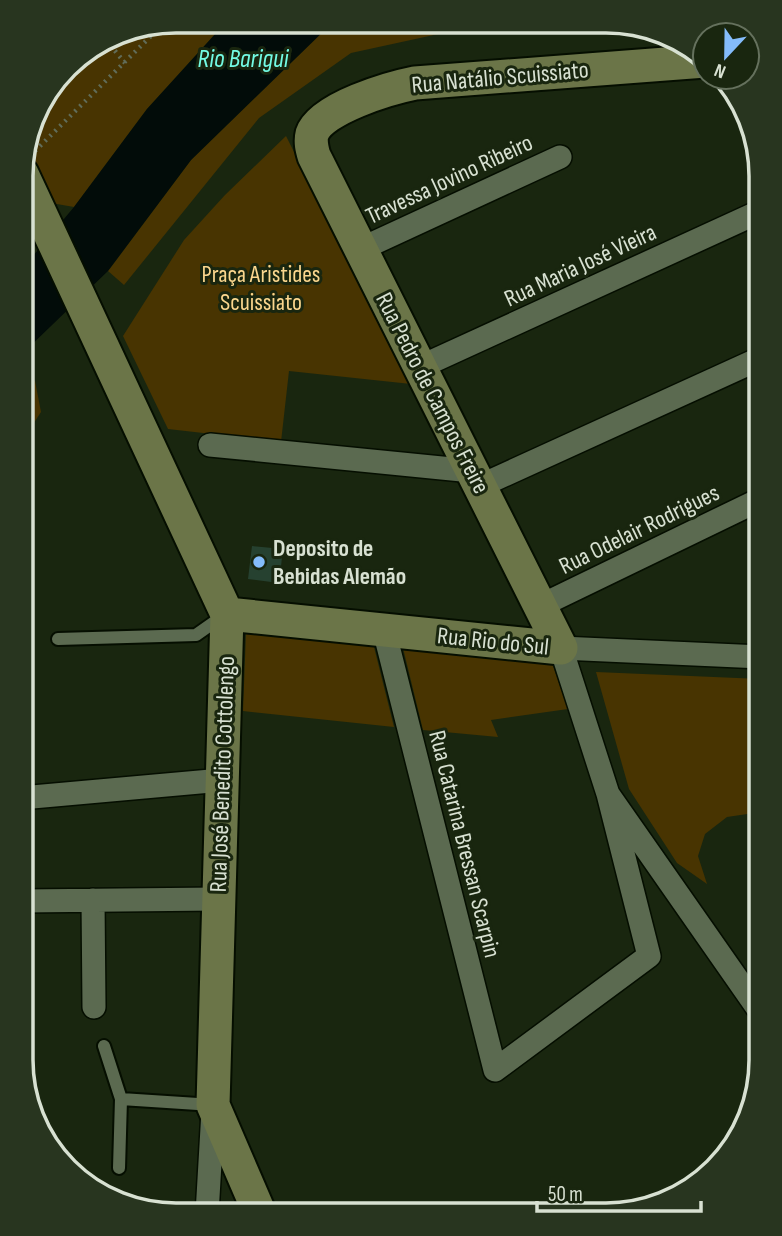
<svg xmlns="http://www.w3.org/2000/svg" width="782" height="1236" font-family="'Sofia Sans Condensed',sans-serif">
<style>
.green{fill:#483401}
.water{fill:#020c09}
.building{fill:#264130}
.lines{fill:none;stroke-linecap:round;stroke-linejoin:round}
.lane-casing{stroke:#050e00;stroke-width:16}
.street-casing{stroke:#050e00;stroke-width:26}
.secondary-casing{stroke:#050e00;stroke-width:37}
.path{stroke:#616c58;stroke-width:4.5;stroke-dasharray:2 5;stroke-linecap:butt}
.lane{stroke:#5b6a50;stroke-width:12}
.street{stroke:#5b6a50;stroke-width:23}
.secondary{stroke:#6b7548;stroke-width:33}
.poi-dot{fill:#84bcfb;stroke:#19260f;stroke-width:2.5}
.labels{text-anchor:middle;stroke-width:6;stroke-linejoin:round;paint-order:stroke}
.street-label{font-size:24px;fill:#d8e1d2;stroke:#19260f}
.park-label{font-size:24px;fill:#fbd78e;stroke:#19260f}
.poi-label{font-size:24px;font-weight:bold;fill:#d8e1d2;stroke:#19260f;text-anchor:start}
.water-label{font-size:26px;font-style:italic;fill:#73fbe4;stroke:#19260f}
.rim{fill:none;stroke:#d8e1d2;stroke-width:3.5}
</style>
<rect width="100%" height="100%" fill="#19260f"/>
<path class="green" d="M176 21H227L147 109 74 207 51 203 24 152 37 107 74 60 117 33Z
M333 22 543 23 513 33H443L351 53 259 118 124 285 108 271 191 160Z
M286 136 411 384 289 371 281 442 168 429 123 336 184 240 225 195Z
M22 374 35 381 41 412 22 441Z
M246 632 374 647 394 727 243 711Z
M403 648 552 663 568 709 491 720 498 737 423 730Z
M596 672 761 679V812L727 817 705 834 698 856 707 884 677 863 629 789Z"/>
<path class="water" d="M227 21 333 22 191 160 108 271 22 354V269L74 207 147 109Z"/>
<path class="building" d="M252 546 283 549 279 583 248 579Z"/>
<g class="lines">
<defs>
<path id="lane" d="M58 639 196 635 223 616
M104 1046 121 1099 119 1168
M121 1099 213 1105"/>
<path id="street" d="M361 249 560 157
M420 367 761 211
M210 445 472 471
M480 486 761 358
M540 606 761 499
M384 630 495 1070 649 956 608 794
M21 798 222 780
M93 900 94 1007
M21 901 219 899
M761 1013 608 794 561 648 761 657
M207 1214 213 1111"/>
<path id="secondary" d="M22 174 227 614 213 1105 260 1214
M227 614 561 648
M561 648 314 156C312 149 310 142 312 134 321 108 390 88 415 83L705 61"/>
</defs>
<use href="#lane" class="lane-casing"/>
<use href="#street" class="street-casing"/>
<use href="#secondary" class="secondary-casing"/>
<path class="path" d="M106 40 125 63
M35 151 164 23"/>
<use href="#lane" class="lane"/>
<use href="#street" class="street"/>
<use href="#secondary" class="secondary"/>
</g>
<circle class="poi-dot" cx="259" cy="562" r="7"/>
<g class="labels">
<g class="street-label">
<text transform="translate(500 77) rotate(-5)" y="8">Rua Natálio Scuissiato</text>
<text transform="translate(449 179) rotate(-25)" y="8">Travessa Jovino Ribeiro</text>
<text transform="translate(580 265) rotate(-25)" y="8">Rua Maria José Vieira</text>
<text transform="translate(433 393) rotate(63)" y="8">Rua Pedro de Campos Freire</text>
<text transform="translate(639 529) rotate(-26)" y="8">Rua Odelair Rodrigues</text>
<text transform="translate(493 641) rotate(6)" y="8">Rua Rio do Sul</text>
<text transform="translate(222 774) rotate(-88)" y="8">Rua José Benedito Cottolengo</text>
<text transform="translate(465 844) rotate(76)" y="8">Rua Catarina Bressan Scarpin</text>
</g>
<g class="park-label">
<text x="261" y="282">Praça Aristides<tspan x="261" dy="28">Scuissiato</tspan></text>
</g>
<g class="poi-label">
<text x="273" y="556">Deposito de<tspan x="273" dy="28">Bebidas Alemão</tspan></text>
</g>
<g class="water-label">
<text x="243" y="67">Rio Barigui</text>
</g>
</g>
<path d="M0 0H782V1236H0ZM176 33H606A143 143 0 0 1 749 176V1060A143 143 0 0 1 606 1203H176A143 143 0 0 1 33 1060V176A143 143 0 0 1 176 33Z" fill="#28351f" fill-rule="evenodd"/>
<path class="rim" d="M176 33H606A143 143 0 0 1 749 176V1060A143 143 0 0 1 606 1203H176A143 143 0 0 1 33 1060V176A143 143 0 0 1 176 33Z"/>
<g transform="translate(726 56) rotate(202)"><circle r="33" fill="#19260f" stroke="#65715d" stroke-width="2"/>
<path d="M0-5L12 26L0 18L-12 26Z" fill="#84bcfb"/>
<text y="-10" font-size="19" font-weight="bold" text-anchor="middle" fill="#d8e1d2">N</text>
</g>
<path d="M537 1201v10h164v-10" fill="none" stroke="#d8e1d2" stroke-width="3.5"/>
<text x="548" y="1201" font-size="21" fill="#d8e1d2" stroke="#19260f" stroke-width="5" paint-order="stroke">50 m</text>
</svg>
